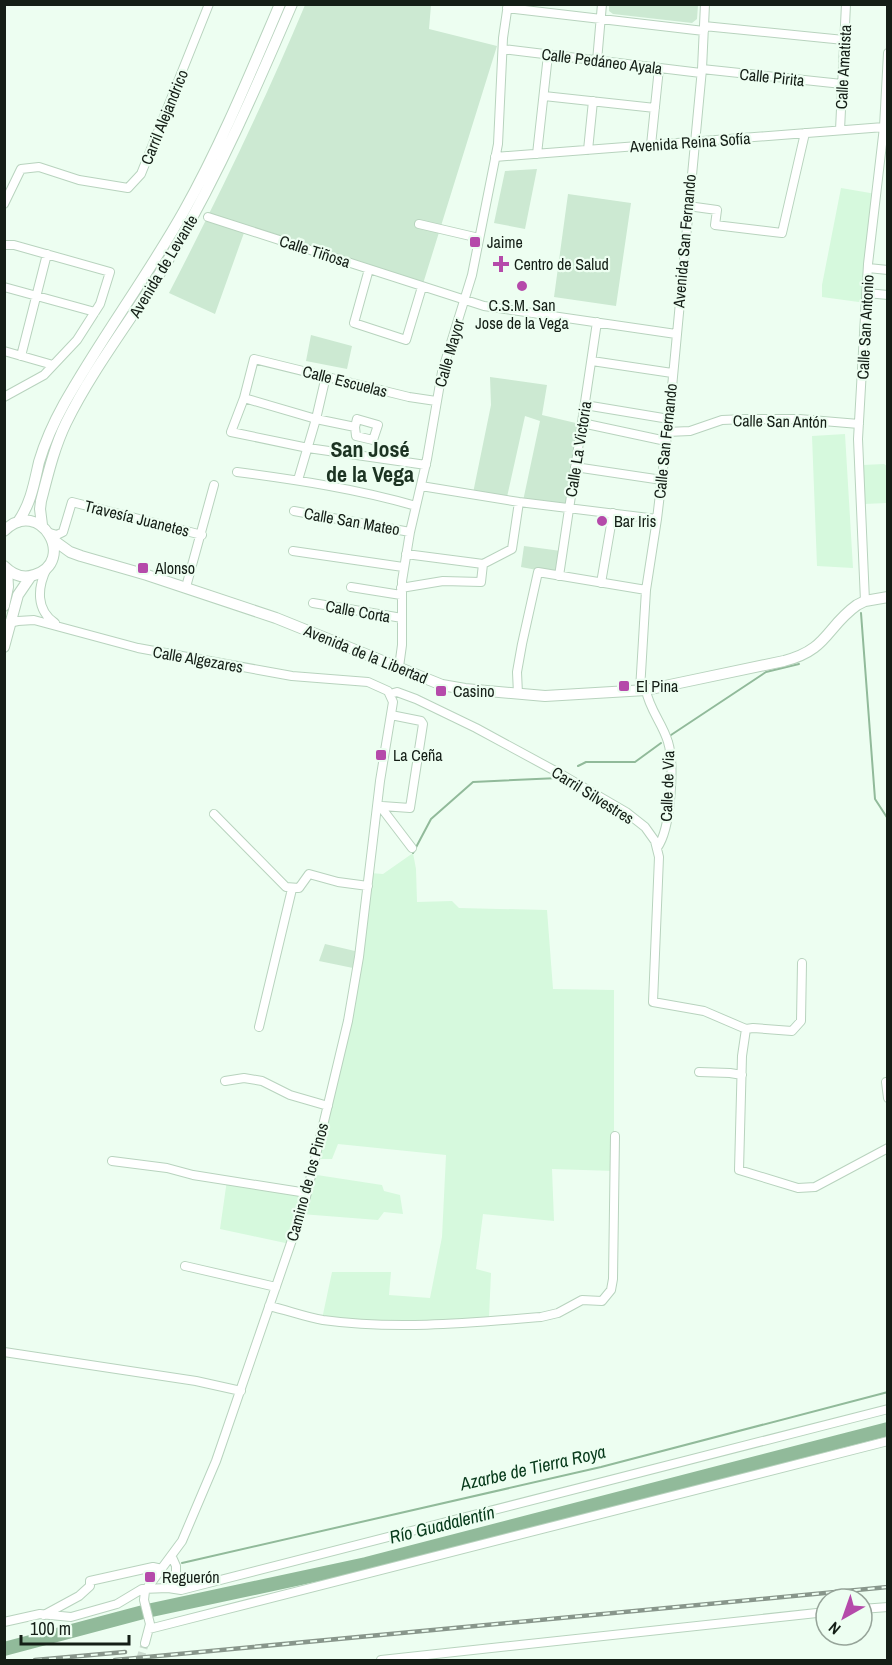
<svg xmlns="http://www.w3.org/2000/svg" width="892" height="1665" font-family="'Archivo Narrow',sans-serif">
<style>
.built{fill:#d6f9dd}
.green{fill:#cce9d2}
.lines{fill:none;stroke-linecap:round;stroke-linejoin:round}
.stream{stroke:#91ba9a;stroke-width:2}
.river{stroke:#91ba9a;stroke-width:14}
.minor-tunnel{stroke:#ccdcd0;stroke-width:8;stroke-dasharray:8 4;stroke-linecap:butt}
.minor-casing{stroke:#b8d3be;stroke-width:10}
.major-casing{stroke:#b8d3be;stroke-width:12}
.minor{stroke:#fff;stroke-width:8}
.major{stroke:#fff;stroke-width:10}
.rail-casing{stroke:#88968b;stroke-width:4.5}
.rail{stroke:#edfef1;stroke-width:2;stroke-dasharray:7;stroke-linecap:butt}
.poi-dot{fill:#b54aaa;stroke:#edfef1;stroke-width:2}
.labels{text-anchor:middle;stroke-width:4.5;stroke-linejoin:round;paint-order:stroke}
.street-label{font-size:16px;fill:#141e16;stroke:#edfef1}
.poi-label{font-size:16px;fill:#141e16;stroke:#edfef1;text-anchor:start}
.water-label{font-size:18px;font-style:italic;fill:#06391a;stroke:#edfef1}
.district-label{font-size:22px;font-weight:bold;fill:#1c3322;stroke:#edfef1}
</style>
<rect width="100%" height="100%" fill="#edfef1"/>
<path class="built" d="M841 188 876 194 866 303 822 297V285Z
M845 434 853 568 817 566 812 436Z
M884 464 887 466V503L864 504 863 465Z
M413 853 416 869 417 902 452 901 459 908 547 910 553 989 614 990V1171L552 1169 554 1221 483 1214 476 1269 491 1273 489 1317 436 1324 322 1319 332 1272H391L389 1295 430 1298 442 1237 446 1155 338 1144 332 1159H320L317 1175 382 1185 384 1191 400 1195 403 1214 384 1212 378 1220 301 1214 290 1244 220 1229 227 1180 307 1193 344 1044 370 873 383 874Z"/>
<path class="green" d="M305 5H431L429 29 497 46 422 287 245 230 215 314 169 293C218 198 264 103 305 5Z
M609 5H698L697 19 692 23 613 14 609 11Z
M537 169 525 229 494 223 505 171Z
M568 194 631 203 616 306 554 297Z
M311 335 352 346 347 369 306 361Z
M490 377 547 385 542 415 580 424 567 507 523 501 540 421 525 416 507 497 473 493 491 405Z
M524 546 561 551 558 574 521 567Z
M325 944 355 951 353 968 319 961Z"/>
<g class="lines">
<path class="stream" d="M861 613 875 799 888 819
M671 735 766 672 799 664
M578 766 586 762H635L661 743
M413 853 431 819 473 782 559 778
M182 1563 601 1467 888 1392"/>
<path class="river" d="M4 1649 147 1611 366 1564 888 1429"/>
<path class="minor-tunnel" d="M140 1660 145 1643"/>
<defs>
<path id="minor" d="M507 8 704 31
M704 26 844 40
M503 49 701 73
M597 61 602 4
M702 69 842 84
M544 96 655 108
M840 130 846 4
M651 145 659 68
M588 150 593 101
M537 154 548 55
M495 157 884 127
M4 204 21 169 39 167 79 180 128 188 141 174 209 4
M688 206 717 210 715 225 782 233 805 133
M208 217 484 306 676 334
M419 224 479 238
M4 245H14L110 272 100 304 77 340 44 375 4 397
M868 268 888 270
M369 269 354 323 406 340 422 287
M4 287 95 312
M867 293 888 295
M4 351 53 365
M21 356 47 254
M592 361 672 373
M244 398 316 419 355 427
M585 405 669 419
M357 419 378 425 373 440 356 436 355 427Z
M582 423 666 441
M667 432 690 431 722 420 746 419H799L859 424
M426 465 308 448 231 432 244 398 254 359 409 397 436 401
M575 467 662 480
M237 472C298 480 357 489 416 506
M298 480 316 419 326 376
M421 486 519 502 657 519
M294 511 410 532
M50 533 57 535 63 532 72 502 202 535
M293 551 403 567
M406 554 483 564 512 549 519 502
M47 568C37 588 36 610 55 623
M559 576 597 322
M601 583 613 513
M186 587 214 485
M351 587 401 595
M401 588 443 581 481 582 483 564
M865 601 858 439 868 264 884 127 888 53
M313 603 402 618
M4 624 18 621 34 620 138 648 292 676 368 682 388 691 393 702 380 781 359 957 348 1021 304 1205 216 1461 182 1541 145 1591 144 1600 150 1624 145 1643
M399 667 402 645V581L410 532 427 459 442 372 472 275 498 144 503 38 508 4
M640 690 646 590 657 519 669 419 702 69 705 4
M646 690C649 709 663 724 668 742 675 765 671 829 657 848
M390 694 397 692 416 699 476 728 559 773 626 812 645 827 655 841 659 857 653 1002 704 1011 746 1029
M518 694 517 672 522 644 538 572 646 590
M380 806 412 848
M382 806 410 808 423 724 421 721 391 715
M214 814 286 887 299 888 309 874 338 882 368 886
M259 1027 292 889
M746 1029 742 1056 739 1170 798 1188 815 1187 888 1148
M746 1029 753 1028 792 1031 801 1021 802 963
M699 1072 730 1073 742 1075
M225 1081 244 1078 262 1081 290 1095 328 1106
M886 1082 888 1098
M112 1161 167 1168 193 1175 307 1193
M185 1266 276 1287
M269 1306C287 1310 305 1317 323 1320 395 1330 469 1323 541 1317L558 1313 582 1300 602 1301 611 1290 613 1279 615 1136
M4 1352 196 1381 241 1391
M168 1588 181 1590 888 1409
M862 1609 888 1607
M44 1615 79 1596 90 1586V1581L153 1567 162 1569
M4 1622 40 1614 71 1617 117 1604 142 1589 168 1588 173 1584 176 1575V1566L172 1557
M149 1629 888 1441
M381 1660 826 1612"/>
<path id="major" d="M18 522C31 503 34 484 39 462 45 442 54 422 64 404 101 338 147 277 184 211 221 145 250 74 280 4
M42 525 40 509 41 501C48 474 54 448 66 423 96 362 140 309 174 250 220 171 256 88 292 4
M4 531C40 495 78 562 34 575 23 579 13 575 4 566
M52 539 70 552 81 556 147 575 276 618 442 685 465 689 545 696 646 690 784 661C828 650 826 627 857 605L865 601 888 597
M4 606 8 587 7 569
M4 647 18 595 31 576"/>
</defs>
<use href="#minor" class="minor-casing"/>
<use href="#major" class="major-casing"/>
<use href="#minor" class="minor"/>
<use href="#major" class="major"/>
<defs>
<path id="rail" d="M35 1660 125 1652
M115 1660 888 1587"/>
</defs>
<use href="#rail" class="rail-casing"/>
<use href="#rail" class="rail"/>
</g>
<g class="poi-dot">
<rect x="469" y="236" width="12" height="12" rx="3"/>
<path d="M498 255h6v6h6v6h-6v6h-6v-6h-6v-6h6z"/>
<circle cx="522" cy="286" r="6"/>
<circle cx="602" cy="521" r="6"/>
<rect x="137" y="562" width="12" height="12" rx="3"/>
<rect x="618" y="680" width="12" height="12" rx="3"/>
<rect x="435" y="685" width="12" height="12" rx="3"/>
<rect x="375" y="749" width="12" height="12" rx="3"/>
<rect x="144" y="1571" width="12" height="12" rx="3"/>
</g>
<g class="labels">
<g class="street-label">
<text transform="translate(602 61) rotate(7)" y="6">Calle Pedáneo Ayala</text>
<text transform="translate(843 67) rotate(-87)" y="6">Calle Amatista</text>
<text transform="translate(772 77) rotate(6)" y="6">Calle Pirita</text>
<text transform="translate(164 117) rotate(-68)" y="6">Carril Alejandrico</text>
<text transform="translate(690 142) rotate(-4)" y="6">Avenida Reina Sofía</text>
<text transform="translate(684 241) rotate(-85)" y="6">Avenida San Fernando</text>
<text transform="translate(315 251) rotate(18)" y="6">Calle Tiñosa</text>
<text transform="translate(163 266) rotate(-59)" y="6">Avenida de Levante</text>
<text transform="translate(865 327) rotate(-87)" y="6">Calle San Antonio</text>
<text transform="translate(449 353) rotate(-74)" y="6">Calle Mayor</text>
<text transform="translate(345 381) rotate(14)" y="6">Calle Escuelas</text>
<text transform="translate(780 421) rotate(1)" y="6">Calle San Antón</text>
<text transform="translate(665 441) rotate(-84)" y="6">Calle San Fernando</text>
<text transform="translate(578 449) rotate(-81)" y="6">Calle La Victoria</text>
<text transform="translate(137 518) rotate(14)" y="6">Travesía Juanetes</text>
<text transform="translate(352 521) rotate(10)" y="6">Calle San Mateo</text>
<text transform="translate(358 611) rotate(10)" y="6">Calle Corta</text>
<text transform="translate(366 654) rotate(22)" y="6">Avenida de la Libertad</text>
<text transform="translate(198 659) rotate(10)" y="6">Calle Algezares</text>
<text transform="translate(667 786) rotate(-88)" y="6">Calle de Via</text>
<text transform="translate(593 795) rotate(32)" y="6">Carril Silvestres</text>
<text transform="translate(307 1182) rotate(-75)" y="6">Camino de los Pinos</text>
</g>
<g class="poi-label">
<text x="487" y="248">Jaime</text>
<text x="514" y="270">Centro de Salud</text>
<text x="522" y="311" text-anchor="middle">C.S.M. San<tspan x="522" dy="18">Jose de la Vega</tspan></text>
<text x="614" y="527">Bar Iris</text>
<text x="155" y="574">Alonso</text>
<text x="636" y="692">El Pina</text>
<text x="453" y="697">Casino</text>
<text x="393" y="761">La Ceña</text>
<text x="162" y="1583">Reguerón</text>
</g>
<g class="water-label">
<text transform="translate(533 1468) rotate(-13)" y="6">Azarbe de Tierra Roya</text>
<text transform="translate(442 1525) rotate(-14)" y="6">Río Guadalentín</text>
</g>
<g class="district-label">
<text x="370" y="457">San José<tspan x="370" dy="25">de la Vega</tspan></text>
</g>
</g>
<rect width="892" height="1665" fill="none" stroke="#141e16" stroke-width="12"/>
<g transform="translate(844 1617) rotate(220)"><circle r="28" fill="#edfef1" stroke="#96a499" stroke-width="1.5"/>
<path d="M0-4.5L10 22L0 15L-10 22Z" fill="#b54aaa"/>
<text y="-9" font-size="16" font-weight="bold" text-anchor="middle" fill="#141e16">N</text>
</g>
<path d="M21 1635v9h108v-9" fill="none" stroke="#141e16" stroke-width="3"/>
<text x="30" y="1635" font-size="18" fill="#141e16" stroke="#edfef1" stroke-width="4.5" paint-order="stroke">100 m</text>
</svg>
